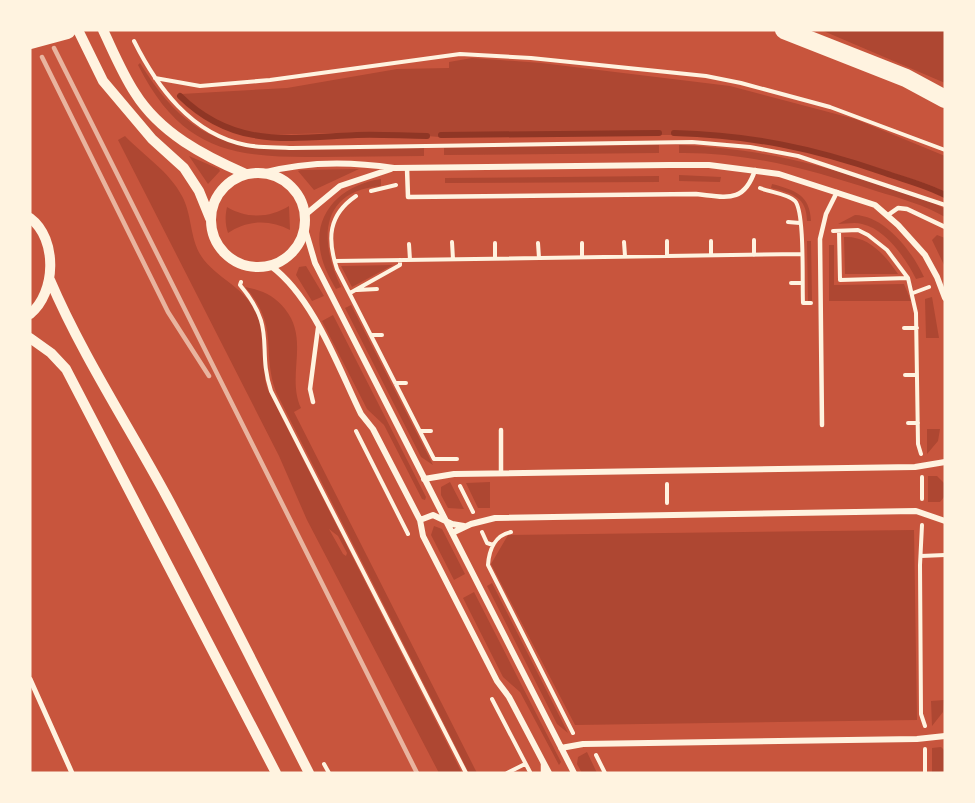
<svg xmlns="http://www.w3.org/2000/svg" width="975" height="803" font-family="Signika,sans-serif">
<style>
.green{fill:#ae4732;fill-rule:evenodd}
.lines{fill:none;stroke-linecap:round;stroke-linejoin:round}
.stream{stroke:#8f3625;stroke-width:6}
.path{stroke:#fff3e0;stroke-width:4}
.service{stroke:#fff3e0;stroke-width:4.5}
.pedestrian{stroke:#fff3e0;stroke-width:5}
.minor{stroke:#fff3e0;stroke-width:6}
.tertiary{stroke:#fff3e0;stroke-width:10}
.motorway{stroke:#fff3e0;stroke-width:18}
.rail{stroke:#e9b49f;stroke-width:4.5}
</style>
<rect width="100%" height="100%" fill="#c8553d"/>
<path class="green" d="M821 30H945V83Z
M472 58 541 63 730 86 855 119 945 156V192C926 182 904 177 884 170 814 147 747 133 673 132L672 135H659V132L441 134 440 137 371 132 259 135 237 130 210 118 181 94 287 88 397 69 449 68V62Z
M140 63C188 142 232 151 318 150 354 150 389 149 424 148V156C389 156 354 157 319 157 231 158 181 150 138 65Z
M125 136C144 156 169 171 182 196 193 216 189 241 204 260 221 281 246 288 257 315 267 338 261 364 267 388L462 773H439L307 520 279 456 118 140ZM329 529 338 536 347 553 346 556 343 554Z
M659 145V153L444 155V148Z
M679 145C750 148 809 161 876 183 899 191 924 197 945 209V217C924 205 900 198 876 191 812 170 748 152 679 153Z
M189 156 219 169 220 171 208 184Z
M359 169 314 190 298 171 301 170Z
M679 175 721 177 720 182 679 181Z
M659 176V182L445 183V178Z
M381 179V186C319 191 319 241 341 287L336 289C329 277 322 264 320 249 314 210 345 184 381 179Z
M772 184C795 190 810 195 811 221H807C807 197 792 193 771 188Z
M289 206 290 230C270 219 247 220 228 233 225 224 225 216 227 207 247 219 270 218 289 206Z
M855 215C885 216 912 251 924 277L916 279C906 259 886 229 862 224 855 222 846 224 838 224Z
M937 235 945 238V267L932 240Z
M844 237C869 236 884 254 898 274H845Z
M807 241H811L812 301H808Z
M829 245H834V285L904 284 911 301H829Z
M393 265 352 287 341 266Z
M306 266 324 296 312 301 296 275 299 267Z
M245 287C262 290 275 296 285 309 310 340 286 376 301 408L294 412 477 773H469L276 392C261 351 280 326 245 287Z
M932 297 939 338H926L925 299Z
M351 305 433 465 421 457 345 308Z
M333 315 426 497 425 500 422 499 384 425 367 409 322 321Z
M927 429H940L938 441 927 454Z
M928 476H937L944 483V497L940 502H928Z
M450 482 464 509 448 508 441 495V487Z
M490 482V508H478L466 483Z
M434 526 442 529 465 574 454 580 431 535Z
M914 530 917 720 575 725 491 564 508 535Z
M492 583 568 733 557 724 487 586Z
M474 592 561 762 559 765 520 692 503 677 463 598Z
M944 700 943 712 932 726 931 701Z
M941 747 945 751V771L932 773V748Z
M587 752 597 773H582L577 764 578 757Z"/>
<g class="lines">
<path class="stream" d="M180 96C234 149 289 138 357 135 380 134 404 136 427 136
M674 133C750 135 813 148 885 173 905 180 926 185 945 195
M441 135 659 133"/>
<path class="path" d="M134 41C157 87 191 134 246 145 261 148 277 147 292 148L692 142 750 147 798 156 945 205
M155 78 200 86 270 80 460 54 531 58 706 76 741 83 830 107 945 150
M760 188C769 192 789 194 795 201 805 212 802 285 803 303H811
M371 191 396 185
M356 196C328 215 327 239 337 269L434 459H457
M788 222 800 223
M833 231 858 230 868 235 887 250 908 278 916 313 918 444 921 454
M839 231 840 280 908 278
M754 240V255
M452 242 453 259
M624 242 625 256
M495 243V258
M538 243 539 258
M582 243V257
M409 244 410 260
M711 255V241
M667 256V241
M335 261 802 254
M241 282 240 285C278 330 256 346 271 391L466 773
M791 283H802
M357 290 377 289
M350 293 400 265V260
M913 293 929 287
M904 328H917
M371 335H382
M905 375H917
M395 383H406
M908 423H918
M356 431 408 534
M420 431H431
M922 477V499
M667 484V503
M460 486 473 512
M922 525 920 565 921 714 925 726
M482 532 487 543 493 545
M511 532C495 535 489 550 488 565L573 733
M921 556 945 555
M492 699 530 772
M925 749V773
M596 755 605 773
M324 764 329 773
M507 773 525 764"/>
<path class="service" d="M407 168 408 197 696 194C726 197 744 204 755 170
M888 215 898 208 907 209 945 227
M313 402 310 389 318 328
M822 425 820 239 826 214 837 192
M501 430V473
M543 763V773"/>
<path class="pedestrian" d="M30 679 72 773"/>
<path class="minor" d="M262 173C306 161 349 161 394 168L669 165H709L779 174 875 205 898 225 925 255 937 277 945 298
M305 215 340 186 391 169
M305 229 315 263 574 773
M271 266C314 298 338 367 361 414L373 429 420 520 423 536 497 681 509 697 549 773
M424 479 454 474 915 467 945 462
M420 520 433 515 452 524 464 526
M452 533 471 524 495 518 916 511 945 521
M561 748 583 744 917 739 945 736"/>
<path class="tertiary" d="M78 30 103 81 152 139 184 168 199 191 210 218
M103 30C113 51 122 73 135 93 160 133 204 156 246 174
M211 220a47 47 0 1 1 94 0a47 47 0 1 1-94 0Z
M30 218C58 239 56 293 30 314
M50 280C82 355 128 425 167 497 216 588 262 681 309 773
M30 338 51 353 66 369 276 773"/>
<path class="motorway" d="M784 30 906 78 945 99
M30 40 67 30"/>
<path class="rail" d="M54 48 417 773
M42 57 168 312 209 376"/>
</g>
<rect width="975" height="803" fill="none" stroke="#fff3e0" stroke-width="63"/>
</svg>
